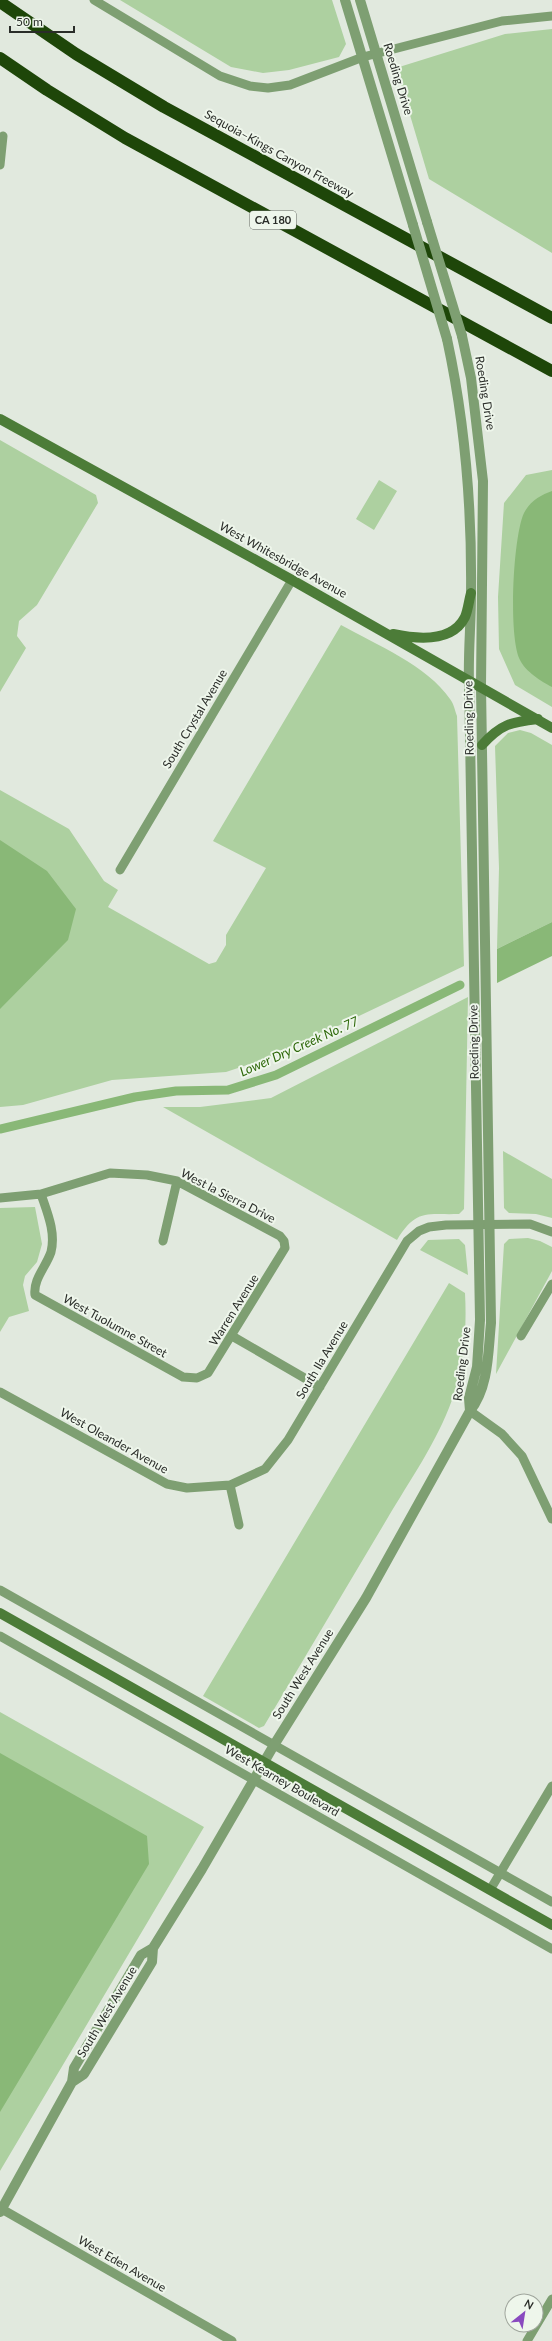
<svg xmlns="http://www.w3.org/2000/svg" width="552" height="2341" font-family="Lato,sans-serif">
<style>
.green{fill:#add0a0}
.water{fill:#89b877}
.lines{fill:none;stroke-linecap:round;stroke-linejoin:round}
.canal{stroke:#89b877;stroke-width:9}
.minor{stroke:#7e9f72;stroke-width:9}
.tertiary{stroke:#7e9f72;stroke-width:10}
.secondary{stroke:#4c7c38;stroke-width:10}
.motorway{stroke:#1e4609;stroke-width:12}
.tertiary-bridge{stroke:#7e9f72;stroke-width:10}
.labels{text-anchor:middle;stroke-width:4;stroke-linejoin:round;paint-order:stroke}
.shield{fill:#eef6eb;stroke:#656963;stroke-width:1}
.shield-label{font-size:11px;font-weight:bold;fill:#2a2d29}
.street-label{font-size:12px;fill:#2a2d29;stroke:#eef6eb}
.water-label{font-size:13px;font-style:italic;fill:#2b6607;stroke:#eef6eb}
</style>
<rect width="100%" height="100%" fill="#e1e9de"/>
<path class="green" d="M120 0H332L346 44 339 57 289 70 263 73 231 67Z
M552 29V253L429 179 396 68 505 34Z
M0 440 96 495 98 503 37 605 19 621 17 636 26 648 0 692Z
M552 470V707L515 685 499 649 498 597 504 503 526 475Z
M379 480 397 491 374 530 356 519Z
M341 625C375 644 428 666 450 699 454 704 455 711 457 716L464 966 277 1055 226 1072 112 1080 23 1105 0 1107V790L69 829 104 881 118 890 108 907 209 964 216 962 226 945V935L266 868 213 841Z
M520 730 531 733 552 745V922L497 949 499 868 495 746 508 733Z
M468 997 464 1209 459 1214C426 1215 416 1209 397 1240L163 1107H200L271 1098Z
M503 1151 552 1179V1218L536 1214 509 1213 504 1208Z
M35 1207 42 1244 37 1262 25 1276 23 1285 29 1311 9 1317 0 1332V1208Z
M528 1238 540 1241 552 1247V1271L496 1374 504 1244 509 1239Z
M459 1239 465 1245 468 1275 420 1250 428 1240Z
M449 1283 465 1293C467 1330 464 1365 452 1400 437 1442 410 1480 387 1519 346 1588 305 1657 264 1726L259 1728 203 1696Z
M0 1712 204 1827 0 2171Z"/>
<path class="water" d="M552 491V687C542 682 525 671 520 660 508 637 513 536 524 513 530 501 541 495 552 491Z
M0 840 47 871 76 909 68 940 0 1009Z
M552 922V956L497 983V949Z
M0 1753 147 1836 149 1864 0 2112Z"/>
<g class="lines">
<path class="canal" d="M0 1129 135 1097 176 1091 228 1090 276 1075 460 985"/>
<path class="minor" d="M94 0 220 76 250 86 268 88 290 85 363 57 502 21 552 16
M0 165 3 136
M120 870 292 580
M0 1198 41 1194 110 1173 147 1175 177 1181 280 1236 284 1241 285 1248 208 1373 197 1378 183 1377 35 1295C33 1279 46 1267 51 1252 56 1232 47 1212 41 1194
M163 1241 177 1181
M232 1336 320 1387
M521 1336 552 1284
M0 1392 167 1484 187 1488 230 1485 265 1469 288 1440 407 1241 419 1231 429 1227 446 1225 530 1224 552 1232
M470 1411 502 1434 522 1456 552 1519
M230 1485 239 1525
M0 1590 552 1902
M0 1636 552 1949
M490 1890 552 1786
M0 2208 232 2341
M527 2341 552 2299"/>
<path class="tertiary" d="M345 0 413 225
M360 0 427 222
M447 339C465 422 472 509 471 594 471 624 468 653 469 683 474 895 478 1107 480 1320L477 1367 469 1398 470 1411
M72 2082 84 2074 152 1962 153 1948
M0 2212 72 2082 74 2068 141 1955 153 1948 202 1869 274 1745 366 1598 470 1411C489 1387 488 1352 491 1323L481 687 483 481 471 378 462 336"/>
<path class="secondary" d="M0 419 292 580 552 728
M393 634C416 639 452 643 465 617 468 610 469 600 471 593
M482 745C501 724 511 722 538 719
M0 1613 552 1925"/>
<path class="motorway" d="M0 2 76 54 164 107 552 318
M0 58 47 90 125 138 552 371"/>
<path class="tertiary-bridge" d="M427 222 462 336
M413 225 447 339"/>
</g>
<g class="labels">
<rect class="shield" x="250" y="211" width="46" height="18" rx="3"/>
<g class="shield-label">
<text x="273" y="224">CA 180</text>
</g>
<g class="street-label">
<text transform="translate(398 79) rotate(73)" y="4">Roeding Drive</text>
<text transform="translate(279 154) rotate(29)" y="4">Sequoia–Kings Canyon Freeway</text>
<text transform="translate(485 393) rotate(81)" y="4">Roeding Drive</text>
<text transform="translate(283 560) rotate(29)" y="4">West Whitesbridge Avenue</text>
<text transform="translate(469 718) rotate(-91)" y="4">Roeding Drive</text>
<text transform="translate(195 719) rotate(-59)" y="4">South Crystal Avenue</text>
<text transform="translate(474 1042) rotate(-91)" y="4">Roeding Drive</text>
<text transform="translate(228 1196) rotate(27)" y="4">West la Sierra Drive</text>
<text transform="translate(234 1310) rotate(-58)" y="4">Warren Avenue</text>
<text transform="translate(115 1326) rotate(29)" y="4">West Tuolumne Street</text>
<text transform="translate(322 1360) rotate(-59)" y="4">South Ila Avenue</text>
<text transform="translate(462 1364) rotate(-83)" y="4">Roeding Drive</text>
<text transform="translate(114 1441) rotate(29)" y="4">West Oleander Avenue</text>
<text transform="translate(303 1674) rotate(-58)" y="4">South West Avenue</text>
<text transform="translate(282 1781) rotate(30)" y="4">West Kearney Boulevard</text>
<text transform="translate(107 2012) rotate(-59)" y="4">South West Avenue</text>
<text transform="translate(122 2264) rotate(30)" y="4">West Eden Avenue</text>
</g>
<g class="water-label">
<text transform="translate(299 1046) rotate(-24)" y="5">Lower Dry Creek No. 77</text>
</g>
</g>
<g transform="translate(524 2313) rotate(30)"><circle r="19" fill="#eef6eb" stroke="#a0a69d"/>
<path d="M0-3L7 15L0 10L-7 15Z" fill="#894abf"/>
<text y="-6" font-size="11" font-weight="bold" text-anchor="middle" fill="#2a2d29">N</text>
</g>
<path d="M10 26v6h64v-6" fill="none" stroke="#2a2d29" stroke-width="2"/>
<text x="16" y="26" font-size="12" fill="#2a2d29" stroke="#eef6eb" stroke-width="3" paint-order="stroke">50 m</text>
</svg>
